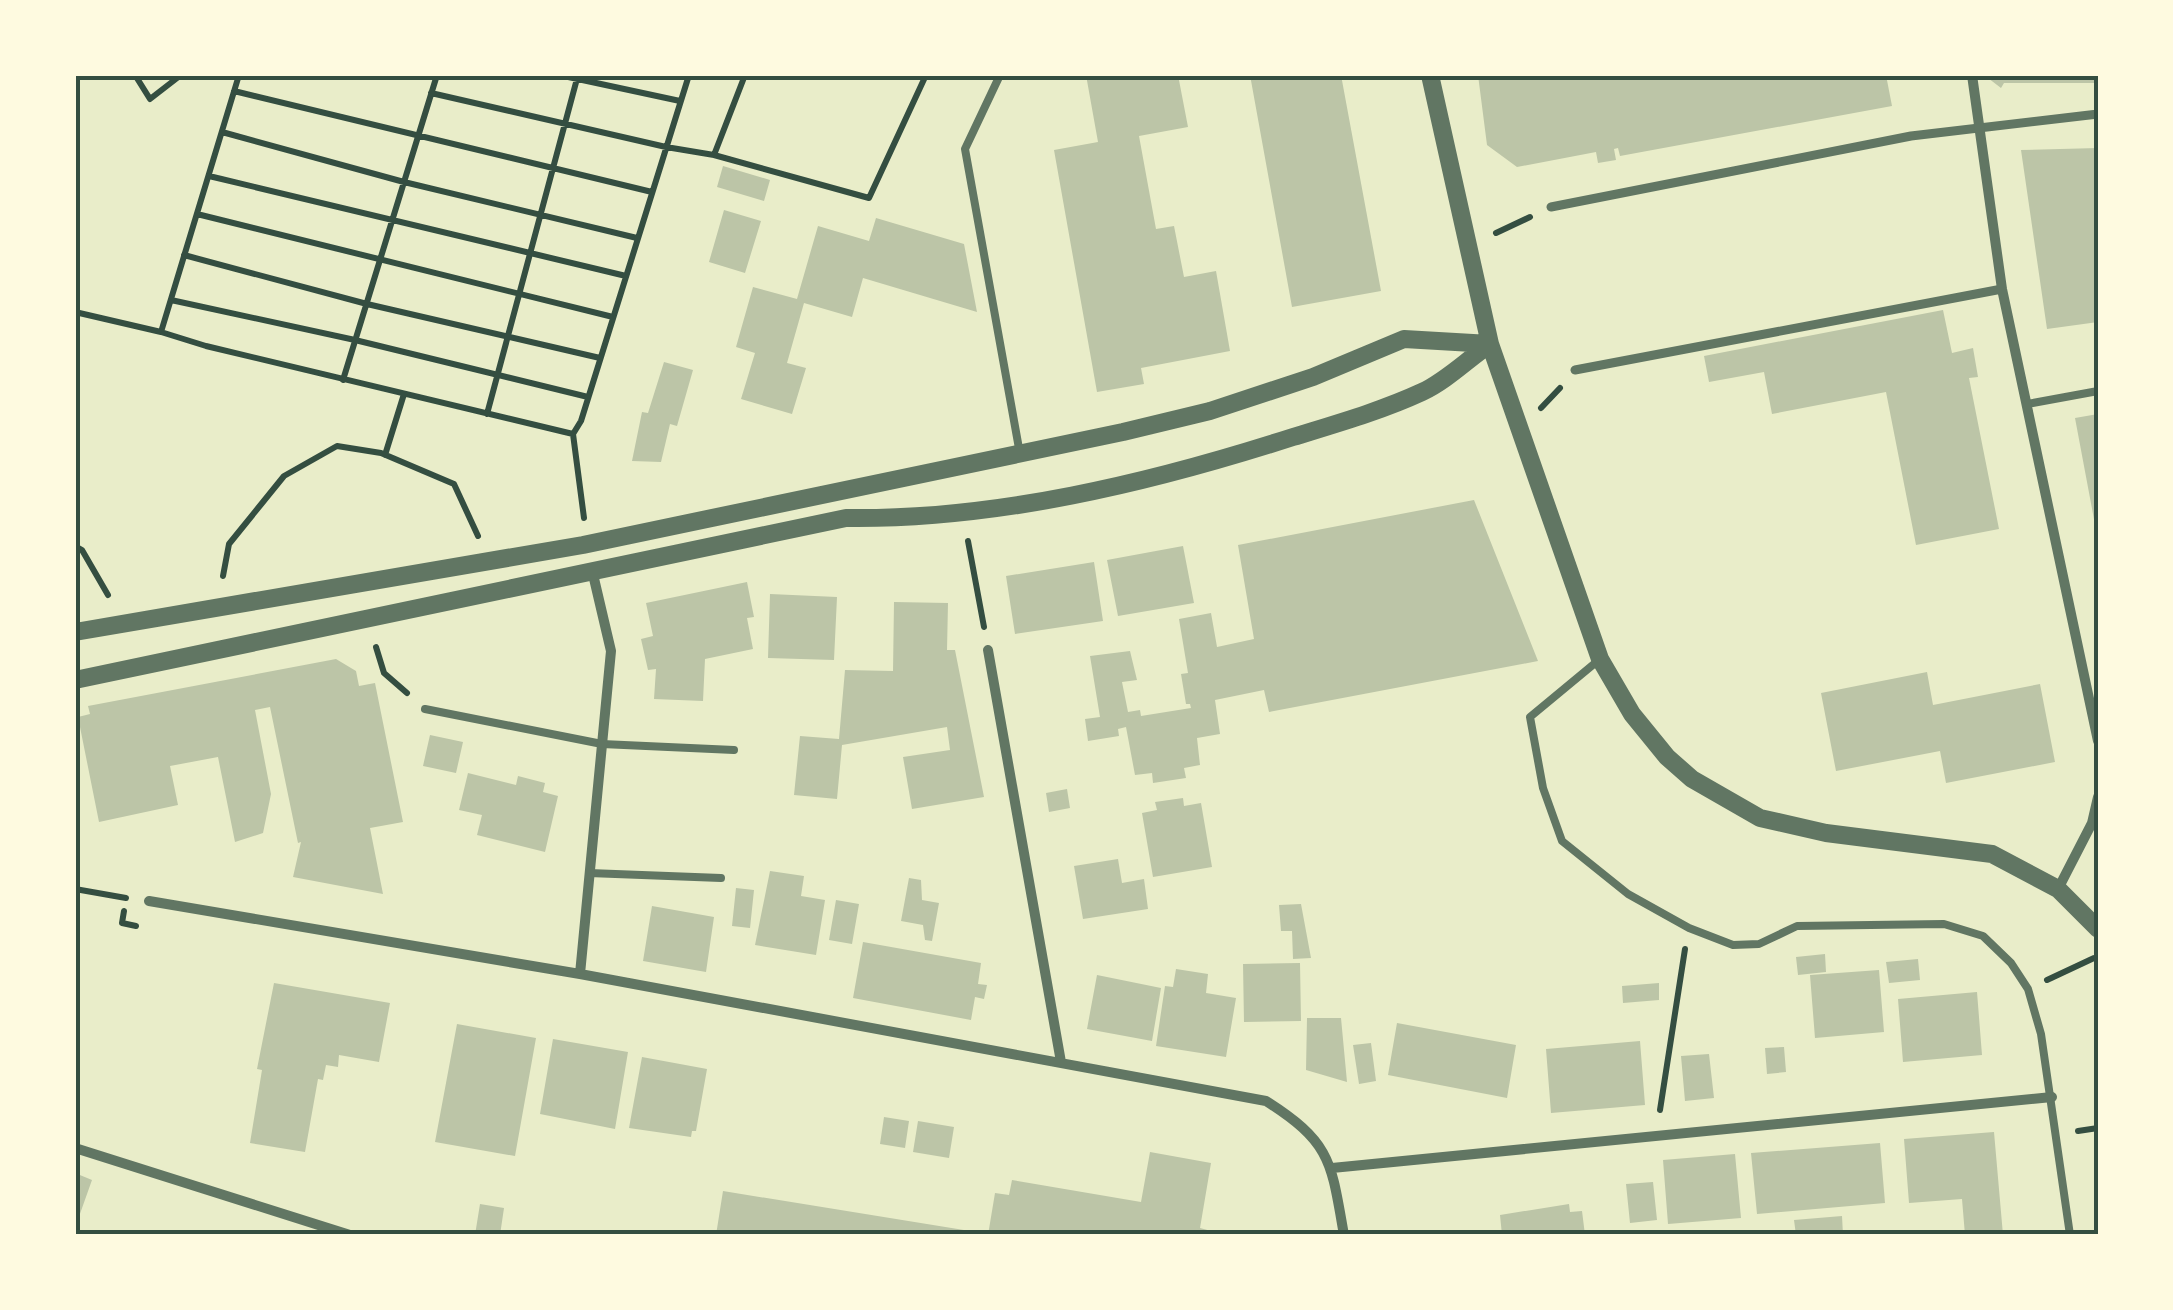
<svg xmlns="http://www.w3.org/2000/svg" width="2173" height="1310" font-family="'Titillium Web',sans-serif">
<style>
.building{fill:#bcc5a7}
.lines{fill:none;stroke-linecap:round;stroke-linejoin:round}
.path{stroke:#344e41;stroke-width:6}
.service{stroke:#617663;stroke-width:8}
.pedestrian{stroke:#617663;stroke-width:9}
.minor{stroke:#617663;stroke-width:10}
.tertiary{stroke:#617663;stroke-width:18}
.neatline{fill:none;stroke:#344e41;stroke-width:4}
</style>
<rect width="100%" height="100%" fill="#e9edc9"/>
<path class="building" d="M1086 75H1178L1188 127 1139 136 1156 229 1174 226 1184 277 1216 271 1230 351 1141 368 1144 384 1097 392 1054 150 1098 142Z
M1250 75H1341L1381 291 1292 307Z
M1478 75H1886L1892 106 1620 156 1618 148 1614 149 1616 160 1598 163 1596 152 1517 167 1487 145Z
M1984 75H2098V83H2004L2001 88Z
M2098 148V322L2047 329 2021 150Z
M723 166 770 180 764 201 717 187Z
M724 210 761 221 745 273 709 262Z
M876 218 964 244 977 312 863 278 852 317 804 303 787 363 806 368 792 414 741 399 755 353 736 347 753 287 797 299 818 226 869 241Z
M1943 310 1952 353 1973 348 1978 377 1969 378 1999 529 1916 545 1886 392 1772 414 1764 372 1709 382 1704 356Z
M664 362 693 370 677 426 670 424 661 462 632 461 642 412 648 413Z
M2098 414V530H2096L2075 418Z
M1474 500 1538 661 1269 712 1264 690 1215 700 1220 734 1197 738 1200 765 1184 768 1186 778 1153 783 1152 773 1135 775 1126 727 1118 729 1119 736 1088 741 1085 719 1100 717 1090 656 1130 651 1137 680 1122 682 1128 712 1140 710 1141 716 1191 708 1190 704H1186L1181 674 1188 673 1179 619 1211 613 1217 647 1254 639 1238 545Z
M1183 546 1194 603 1118 616 1107 560Z
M1094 562 1103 621 1015 634 1006 576Z
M747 582 754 617 747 618 753 649 705 659 703 701 654 699 656 669 648 670 641 639 653 636 646 603Z
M770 594 837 597 834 660 768 658Z
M894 602 948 603 947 650H955L984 797 912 809 903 757 950 750 947 727 842 745 837 799 794 795 800 736 839 739 845 670 893 671Z
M336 659 356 671 359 686 375 683 403 822 370 828 383 894 293 877 301 842 298 843 270 707 255 710 271 794 263 833 235 842 218 757 170 766 178 805 99 822 78 717 90 714 88 706Z
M1927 672 1933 705 2040 684 2055 762 1946 783 1940 751 1836 771 1821 693Z
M430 735 463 742 456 773 423 766Z
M468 773 516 785 518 776 545 783 543 792 558 796 545 852 477 835 482 815 459 810Z
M1067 789 1070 808 1049 812 1046 793Z
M1183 798 1184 806 1201 803 1212 867 1153 877 1142 813 1157 810 1155 802Z
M1118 859 1122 883 1144 879 1148 909 1083 919 1074 866Z
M770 871 804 876 801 896 825 900 816 955 755 945Z
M909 878 921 880 922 900 939 903 932 941 925 940 923 925 901 921Z
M736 888 754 890 750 928 732 926Z
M836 900 859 904 852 944 829 940Z
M1301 904 1311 958 1293 959 1292 931H1281L1279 905Z
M652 906 714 917 706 972 643 961Z
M863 942 981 963 978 984 987 985 984 999 975 997 971 1020 853 998Z
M1825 954 1826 972 1798 975 1796 957Z
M1918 959 1920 980 1889 983 1886 962Z
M1300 963 1301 1021 1244 1022 1243 964Z
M1176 969 1208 974 1206 993 1236 998 1226 1057 1156 1046 1165 986 1173 987Z
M1879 970 1884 1032 1815 1038 1810 975Z
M1097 975 1161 988 1152 1041 1087 1029Z
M274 983 390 1003 379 1062 339 1055 338 1067 326 1065 323 1080 318 1079 305 1152 250 1143 262 1070 257 1069Z
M1659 983V1000L1623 1003 1622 986Z
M1977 992 1982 1055 1903 1062 1898 999Z
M1307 1018H1341L1347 1082 1306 1070Z
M1397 1023 1516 1045 1507 1098 1388 1075Z
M457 1024 536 1038 515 1156 435 1142Z
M553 1039 628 1052 615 1129 540 1114Z
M1640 1041 1645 1105 1551 1113 1546 1049Z
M1371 1043 1376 1081 1359 1084 1353 1045Z
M1784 1047 1786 1072 1767 1074 1765 1048Z
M1709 1054 1714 1098 1685 1101 1681 1056Z
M642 1057 707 1069 696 1131H692L691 1137 629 1128Z
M884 1117 909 1121 905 1148 880 1144Z
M918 1121 954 1127 949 1158 913 1152Z
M1994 1132 2003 1235H1965L1962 1199 1909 1203 1904 1139Z
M1880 1143 1885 1203 1757 1214 1751 1153Z
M1150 1152 1211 1163 1200 1228 1226 1235H988L995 1193 1009 1195 1012 1180 1141 1202Z
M1735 1154 1741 1218 1668 1224 1663 1160Z
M75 1173 92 1180 76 1225H75Z
M1653 1182 1657 1220 1630 1223 1626 1184Z
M723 1191 970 1231V1235H716Z
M480 1204 504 1208 500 1235H475Z
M1569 1204 1570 1212 1582 1211 1585 1235H1502L1500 1215Z
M1842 1216 1843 1235H1796L1794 1220Z"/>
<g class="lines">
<path class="path" d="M135 75 150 99 181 75
M559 75 680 101
M234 91 652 192
M431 93 666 147 714 155 869 198 926 75
M222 132 404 182 637 238
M714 155 745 75
M209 176 626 276
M197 214 613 317
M1496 233 1530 217
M184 255 367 304 600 358
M171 300 355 340 588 397
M75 312 161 332 239 75
M161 332 206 346 573 434 581 421 689 75
M343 380 437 75
M1541 408 1560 388
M487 414 578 75
M573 434 584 518
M385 455 404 394
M968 541 984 627
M75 546 82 550 108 595
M223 576 229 544 284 476 337 446 381 453 454 484 478 536
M376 647 384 673 407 693
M75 889 126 898
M124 911 122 923 136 926
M2047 980 2094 958
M1660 1110 1685 949
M2078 1131 2098 1128"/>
<path class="service" d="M1000 75 965 149 1020 454
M2027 404 2098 391
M1600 659 1530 717 1543 788 1562 841 1628 894 1689 928 1733 945 1759 944 1797 926 1944 924 1983 936 2011 963 2028 989 2041 1034 2070 1235
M425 709 602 744 734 750
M589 873 721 878"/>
<path class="pedestrian" d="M1551 207 1911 136 2098 114
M1575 370 2002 289"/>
<path class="minor" d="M1972 75 2002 289 2098 741
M988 650 1061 1062
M2058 889 2092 823 2098 797
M149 901 580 974 1266 1101C1332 1143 1331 1162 1344 1235
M580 974 611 651 592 570
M75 1148 350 1235
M1332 1168 2052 1097"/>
<path class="tertiary" d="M1430 75 1490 344 1600 659 1632 714 1667 757 1692 779 1760 818 1826 833 1992 854 2058 889 2098 929
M75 632 583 545 1123 432 1210 411 1313 377 1404 339 1490 344
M75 680 846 518C996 520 1150 483 1293 437 1335 424 1381 411 1422 392 1446 381 1468 359 1490 344"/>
</g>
<rect width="2173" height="1310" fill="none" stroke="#fefae0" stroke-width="155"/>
<rect x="78" y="78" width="2018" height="1154" class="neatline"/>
</svg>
